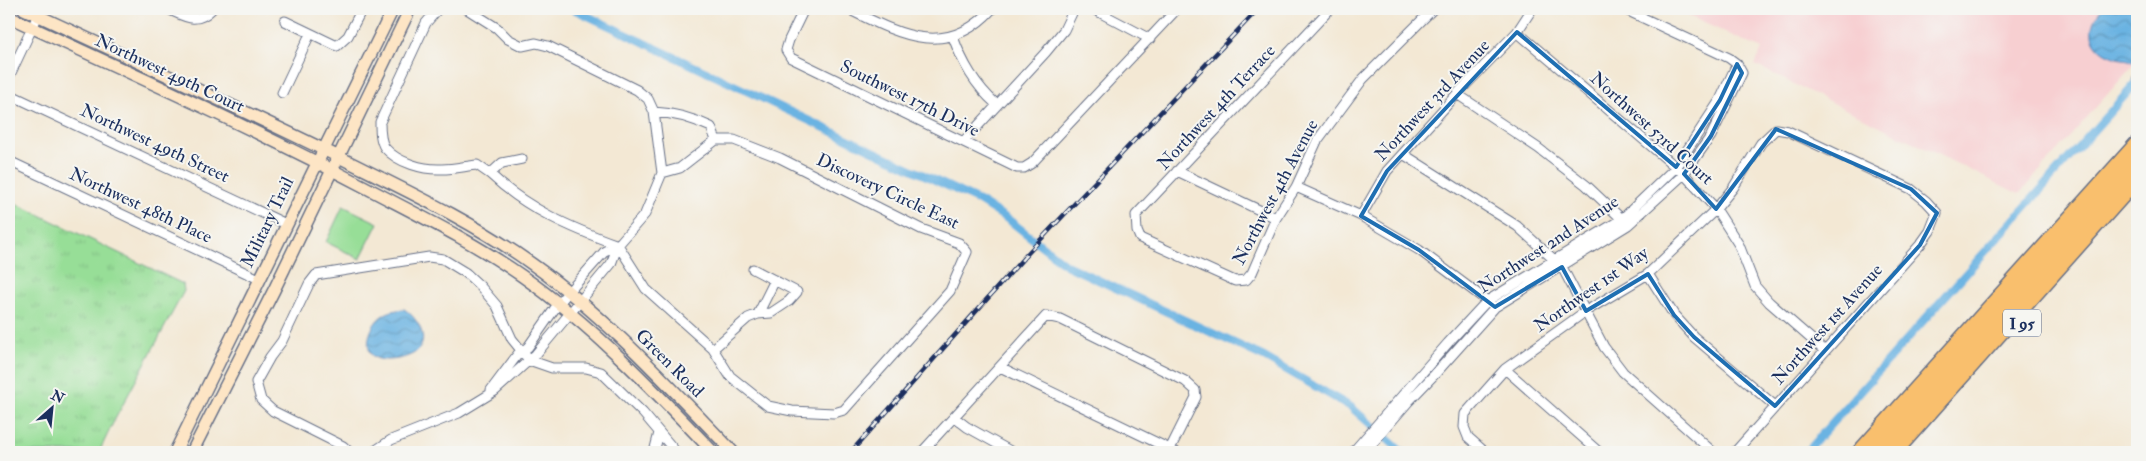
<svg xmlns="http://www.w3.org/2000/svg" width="2146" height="461" font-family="'IM FELL Double Pica',serif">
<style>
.built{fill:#f7cfd1}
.grass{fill:url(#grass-tufts);stroke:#59867a}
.pitch{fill:#97de97;stroke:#59867a}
.water{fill:url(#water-waves);stroke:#4271a0}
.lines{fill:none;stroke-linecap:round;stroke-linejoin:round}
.canal{stroke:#6ab3e2;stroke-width:8}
.street-casing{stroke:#677087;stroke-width:11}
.secondary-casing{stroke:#677087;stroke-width:14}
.highway-casing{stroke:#677087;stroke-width:18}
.street{stroke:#fff;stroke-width:9}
.secondary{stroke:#fde5c5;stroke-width:11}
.highway{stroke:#f9bf6d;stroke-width:15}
.rail-casing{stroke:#1b2f5e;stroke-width:4.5}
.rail{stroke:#f6f6f2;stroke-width:2.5;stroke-dasharray:8;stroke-linecap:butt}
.marked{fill:none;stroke:#1f6fb2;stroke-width:4;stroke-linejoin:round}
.labels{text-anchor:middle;stroke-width:4;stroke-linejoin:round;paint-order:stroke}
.shield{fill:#f6f6f2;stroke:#5d6b8a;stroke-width:1}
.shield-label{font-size:16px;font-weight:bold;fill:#1b2f5e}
.street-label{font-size:18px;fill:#1b2f5e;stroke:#f6f6f2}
</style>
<defs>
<pattern id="grass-tufts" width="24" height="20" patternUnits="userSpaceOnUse" patternTransform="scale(1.25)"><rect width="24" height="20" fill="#97de97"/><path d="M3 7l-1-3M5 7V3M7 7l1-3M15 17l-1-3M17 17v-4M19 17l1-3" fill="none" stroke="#82bf85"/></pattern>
<pattern id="water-waves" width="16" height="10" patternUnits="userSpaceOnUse" patternTransform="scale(1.25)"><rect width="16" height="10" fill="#6ab3e2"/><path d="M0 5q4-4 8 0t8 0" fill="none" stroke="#5692ba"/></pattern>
</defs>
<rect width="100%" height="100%" fill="#f6f6f2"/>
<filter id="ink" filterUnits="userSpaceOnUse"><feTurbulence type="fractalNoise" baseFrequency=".02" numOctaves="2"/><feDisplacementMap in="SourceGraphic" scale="10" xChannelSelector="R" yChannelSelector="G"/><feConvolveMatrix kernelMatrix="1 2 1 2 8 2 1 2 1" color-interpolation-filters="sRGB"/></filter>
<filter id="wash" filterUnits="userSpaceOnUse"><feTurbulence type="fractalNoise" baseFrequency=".0096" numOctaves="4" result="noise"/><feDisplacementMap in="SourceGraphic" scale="20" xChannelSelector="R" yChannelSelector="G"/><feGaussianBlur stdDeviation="1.12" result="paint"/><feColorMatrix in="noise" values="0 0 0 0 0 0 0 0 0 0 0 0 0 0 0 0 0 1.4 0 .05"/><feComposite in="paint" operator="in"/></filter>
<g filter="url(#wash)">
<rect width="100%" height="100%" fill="#f3e8d4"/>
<path class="built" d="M1673 9H2137V61L2019 194 1755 65 1762 49Z"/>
<path class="grass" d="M9 200 183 284 184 291 113 423 99 452H9Z"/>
<path class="pitch" d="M343 206 378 223 360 259 326 242Z"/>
<path class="water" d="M2102 9H2137V82L2131 89 2137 66 2133 62C2127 58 2120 60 2114 57 2089 49 2085 27 2102 9Z
M404 309C416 316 431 339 417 351 409 359 378 365 371 354 364 342 372 323 382 316 388 311 397 310 404 309Z"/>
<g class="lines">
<path class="canal" d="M573 9 979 201 1009 220 1066 265 1264 357 1351 407 1402 452
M1806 452 2137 82"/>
</g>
</g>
<g filter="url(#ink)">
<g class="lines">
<defs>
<path id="street" d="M168 9C186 17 196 25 212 9
M438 9 426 23 380 122C380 130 380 141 385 148 398 163 424 170 442 169 454 169 466 166 477 165L490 174 502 163 522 159
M467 9 497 28 508 39 522 46 536 43 548 46 637 90 648 99 654 112 662 173 645 214 618 245 605 251 558 304 528 347 518 355
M804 9 789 40 786 50 791 58 1017 168H1024L1032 163 1177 9
M848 9C899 34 946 60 992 9
M1093 9 1150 39
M1330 9 1136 215 1137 231 1140 238 1235 281 1246 280 1252 273 1276 218 1296 187 1317 141 1363 79 1433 9
M285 21 337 46 348 36 362 9
M1517 32 1684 174 1716 209 1739 245 1755 286 1769 302 1825 351
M953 37C963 64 975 85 996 104
M9 77 41 9
M282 93 310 34
M9 94 286 224
M1457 94 1538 148 1586 185 1625 222
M654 112C675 113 692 118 711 127L716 140
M964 141 1046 52 1064 30 1074 9
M1403 154 1517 226 1562 267 1604 347 1623 372 1713 452
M9 161 259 279
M1177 171 1276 218
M490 174C527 209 571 228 618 245
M1296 187 1361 216 1419 250 1490 303
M1361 216 1387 171 1457 94 1517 32 1532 9
M618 245 646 289 713 349 730 376 755 396 768 406 792 411 834 413 844 410 950 291 967 252 959 243 921 229 780 158 734 140H716L680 168 662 173
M1648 274 1674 315 1694 337 1775 406
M758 314 775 280
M713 349 748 318 758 314 771 313 789 301 797 292 753 269
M1000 367 1176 452
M1505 369 1599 452
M491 390 521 350
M954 417 967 427 1012 452
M349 452 343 446 273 411 261 400 256 382 270 357 282 341 309 284 316 275 429 257 443 259 466 273 480 286 497 306 512 339 529 360 552 368H586L601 372 643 413 676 452
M373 452 391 440 459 413 495 391 536 354 611 264 618 245
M654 452 659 433
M922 452 1046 316 1060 319 1185 381 1195 390 1196 397 1170 449
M1353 452 1448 343 1487 301 1622 219 1676 167 1720 100 1737 64
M1365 452 1408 402 1435 374 1495 307 1628 225 1684 174 1711 136 1742 73 1737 64 1729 58 1624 9
M1485 452 1468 437 1464 427 1465 414 1505 369 1586 311 1648 274 1716 209 1733 188 1761 143 1776 129 1788 131 1911 189 1926 201 1937 213 1930 231 1920 245 1735 452"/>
<path id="secondary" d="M24 9C129 58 235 106 339 157 405 190 472 221 532 264 607 317 669 386 733 452
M9 17C128 72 248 126 365 187 418 215 472 241 522 276 593 326 653 389 713 452
M175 452 393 9
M192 452 274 290 410 9"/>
<path id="highway" d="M1860 452 2137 144
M1877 452 2137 160
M1894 452 2137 179"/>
</defs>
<use href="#street" class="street-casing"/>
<use href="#secondary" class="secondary-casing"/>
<use href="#highway" class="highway-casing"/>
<use href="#street" class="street"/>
<use href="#secondary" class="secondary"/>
<use href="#highway" class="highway"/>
<defs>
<path id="rail" d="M851 452 1028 253 1258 9"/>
</defs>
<use href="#rail" class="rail-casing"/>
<use href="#rail" class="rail"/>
</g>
</g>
<path class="marked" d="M1517 32 1676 167 1720 100 1737 64 1742 73 1711 136 1684 174 1716 209 1776 129 1911 189 1937 213 1920 245 1775 406 1694 337 1674 315 1648 274 1586 311 1562 267 1495 307 1419 250 1361 216 1387 171Z"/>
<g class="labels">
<rect class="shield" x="2003" y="309.5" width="38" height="27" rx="4"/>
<g class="shield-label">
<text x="2022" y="329">I 95</text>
</g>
<g class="street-label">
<text transform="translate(170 73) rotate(25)" y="6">Northwest 49th Court</text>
<text transform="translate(910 98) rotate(26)" y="6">Southwest 17th Drive</text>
<text transform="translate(1432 100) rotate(-47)" y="6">Northwest 3rd Avenue</text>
<text transform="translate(1216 107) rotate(-47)" y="6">Northwest 4th Terrace</text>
<text transform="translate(1652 128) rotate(42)" y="6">Northwest 53rd Court</text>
<text transform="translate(155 143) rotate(25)" y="6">Northwest 49th Street</text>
<text transform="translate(888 191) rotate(25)" y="6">Discovery Circle East</text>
<text transform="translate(1275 192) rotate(-62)" y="6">Northwest 4th Avenue</text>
<text transform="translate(141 205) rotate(25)" y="6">Northwest 48th Place</text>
<text transform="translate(267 222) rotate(-64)" y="6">Military Trail</text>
<text transform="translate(1548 244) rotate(-33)" y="6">Northwest 2nd Avenue</text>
<text transform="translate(1591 289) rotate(-35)" y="6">Northwest 1st Way</text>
<text transform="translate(1827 324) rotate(-48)" y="6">Northwest 1st Avenue</text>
<text transform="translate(670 363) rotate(45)" y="6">Green Road</text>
</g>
</g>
<rect width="2146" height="461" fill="none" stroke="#f6f6f2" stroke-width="30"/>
<g transform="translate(52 408) rotate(27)" stroke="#f6f6f2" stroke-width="4" paint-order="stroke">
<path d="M0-4L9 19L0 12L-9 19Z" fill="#1b2f5e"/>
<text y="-8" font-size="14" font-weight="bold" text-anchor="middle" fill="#1b2f5e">N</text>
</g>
</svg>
